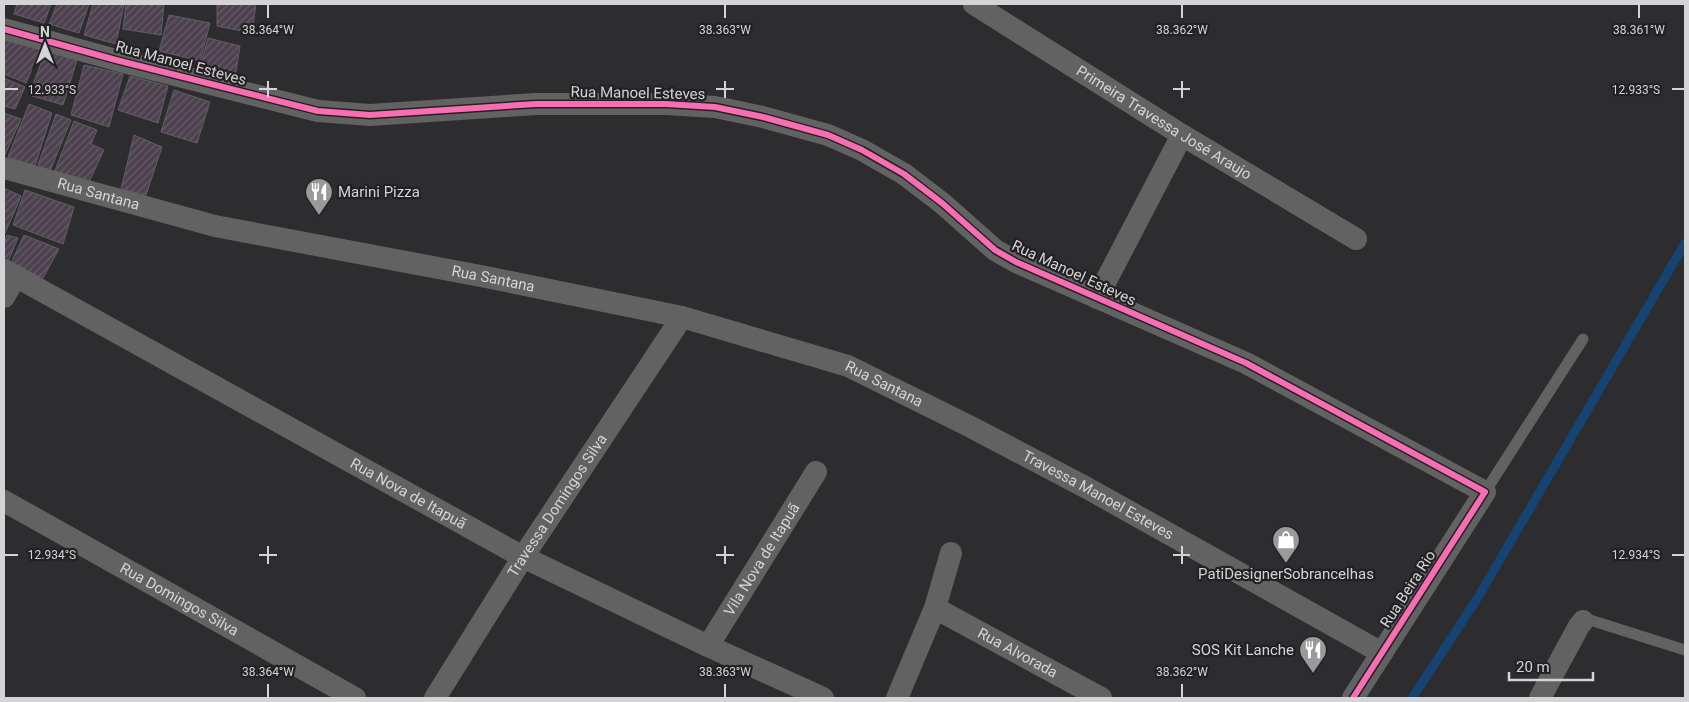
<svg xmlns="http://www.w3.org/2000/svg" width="1689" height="702" font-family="Roboto,sans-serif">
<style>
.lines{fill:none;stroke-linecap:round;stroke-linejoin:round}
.stream{stroke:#154473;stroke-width:9}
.building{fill:url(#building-hatch);stroke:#605f61}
.lane{stroke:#636263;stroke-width:11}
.street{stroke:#636263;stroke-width:22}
.cycleway-casing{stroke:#242125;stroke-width:9}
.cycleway{stroke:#f96db3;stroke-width:6}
.ticks{fill:none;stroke:#d4d3d5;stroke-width:2}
.labels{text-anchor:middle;stroke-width:4.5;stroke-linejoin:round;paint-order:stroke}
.street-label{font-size:15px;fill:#d4d3d5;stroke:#242125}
.poi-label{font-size:15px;fill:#d4d3d5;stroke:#242125;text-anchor:start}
.ticks-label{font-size:12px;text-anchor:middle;fill:#d4d3d5;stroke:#242125;stroke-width:4.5;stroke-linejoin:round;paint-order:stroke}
</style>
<defs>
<pattern id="building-hatch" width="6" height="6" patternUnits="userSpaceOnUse" patternTransform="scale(1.25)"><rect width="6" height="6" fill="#4d414f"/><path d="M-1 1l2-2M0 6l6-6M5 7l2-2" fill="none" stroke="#665c67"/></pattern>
</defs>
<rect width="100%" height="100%" fill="#2d2c2e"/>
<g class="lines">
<path class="stream" d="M1412 698 1477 599 1685 243"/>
</g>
<path class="building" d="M17 4H51L44 23 14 14Z
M57 4H89L79 33 49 24Z
M93 4H124L116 44 84 35Z
M126 4H164L161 35 123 29Z
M217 4H256L252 33 217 26Z
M169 15 210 23 200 61 159 51Z
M4 36 40 49 26 83 4 74Z
M208 38 240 46 235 77 200 67Z
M46 50 77 60 63 105 29 95Z
M84 65 123 74 109 127 71 115Z
M130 76 168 86 158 123 118 110Z
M4 78 25 87 15 109 4 106Z
M174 90 210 102 197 143 161 132Z
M29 104 52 113 35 166 8 157Z
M4 113 21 119 4 157Z
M56 114 71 120 50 171 38 165Z
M74 121 97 130 91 144 104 150 89 182 54 173Z
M134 135 162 147 146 195 121 189Z
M4 188 21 196 4 236Z
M25 190 74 207 63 244 13 225Z
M7 235 18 238 8 262 4 260V243Z
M24 235 59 249 43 278 11 265V263Z"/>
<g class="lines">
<path class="lane" d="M1485 492 1583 339
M1583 621 1590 620 1685 650"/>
<g class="street">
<path id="s1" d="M974 4 1182 135 1356 239"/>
<path d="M4 29 116 60 318 111 370 115 536 104H666L715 107 763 117 828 135 862 150 904 174 942 203 995 250 1016 262 1246 363 1485 492 1353 698"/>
<path id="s2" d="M4 168 215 226 486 277 682 317 848 366 971 427 1087 488 1382 653"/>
<path id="s3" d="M4 270 523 557 708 646 823 698"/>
<path d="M4 297 16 276"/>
<path d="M1097 298 1182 135"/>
<path id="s4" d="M4 501 355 698"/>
<path id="s5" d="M935 608 1101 698"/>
<path id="s6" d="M708 646 816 472"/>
<path id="s7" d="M435 698 523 557 682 317"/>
<path d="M897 698 935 608 951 553"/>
<path d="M1540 698 1579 626 1583 621"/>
</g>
<defs>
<path id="cycleway" d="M4 29 116 60 318 111 370 115 536 104H666L715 107 763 117 828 135 862 150 904 174 942 203 995 250 1016 262 1246 363 1485 492 1353 698"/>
</defs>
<use href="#cycleway" class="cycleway-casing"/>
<use href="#cycleway" class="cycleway"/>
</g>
<path class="ticks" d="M268 5V18M725 5V18M1182 5V18M1639 5V18M268 81V98M725 81V98M1182 81V98M5 89H18M259 89H277M716 89H734M1173 89H1190M1672 89H1684M268 546V564M725 546V564M1182 546V564M5 555H18M259 555H277M716 555H734M1173 555H1190M1672 555H1684M268 684V697M725 684V697M1182 684V697"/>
<defs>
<symbol id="restaurant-pin" viewBox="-11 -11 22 30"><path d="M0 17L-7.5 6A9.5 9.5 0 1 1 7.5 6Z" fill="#9a999b" stroke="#242125"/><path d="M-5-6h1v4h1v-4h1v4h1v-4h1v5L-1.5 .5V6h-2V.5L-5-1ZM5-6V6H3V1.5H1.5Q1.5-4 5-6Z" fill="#fff"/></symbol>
<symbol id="shop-pin" viewBox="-11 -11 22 30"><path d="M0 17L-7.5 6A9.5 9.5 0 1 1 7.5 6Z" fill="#9a999b" stroke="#242125"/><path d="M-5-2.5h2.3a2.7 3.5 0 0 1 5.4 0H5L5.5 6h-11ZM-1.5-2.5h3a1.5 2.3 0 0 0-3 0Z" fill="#fff"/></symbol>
</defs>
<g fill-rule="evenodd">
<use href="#restaurant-pin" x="303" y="176" width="32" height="43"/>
<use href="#shop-pin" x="1270" y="524" width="32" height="43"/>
<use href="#restaurant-pin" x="1297" y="634" width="32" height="43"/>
</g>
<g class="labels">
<g class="street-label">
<text transform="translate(181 63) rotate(15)" y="5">Rua Manoel Esteves</text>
<text transform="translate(638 93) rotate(1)" y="5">Rua Manoel Esteves</text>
<text dy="5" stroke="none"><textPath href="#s1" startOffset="224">Primeira Travessa José Araujo</textPath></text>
<text dy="5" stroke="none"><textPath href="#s2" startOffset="98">Rua Santana</textPath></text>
<text transform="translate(1074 273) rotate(25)" y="5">Rua Manoel Esteves</text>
<text dy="5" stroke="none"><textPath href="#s2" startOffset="502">Rua Santana</textPath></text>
<text dy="5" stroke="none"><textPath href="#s2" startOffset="908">Rua Santana</textPath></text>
<text dy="5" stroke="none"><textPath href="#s3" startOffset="462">Rua Nova de Itapuã</textPath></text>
<text dy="5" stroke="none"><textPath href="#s2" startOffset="1149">Travessa Manoel Esteves</textPath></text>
<text dy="5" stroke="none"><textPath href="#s7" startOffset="228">Travessa Domingos Silva</textPath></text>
<text dy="5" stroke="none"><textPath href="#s6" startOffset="102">Vila Nova de Itapuã</textPath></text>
<text transform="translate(1408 589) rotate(-57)" y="5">Rua Beira Rio</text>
<text dy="5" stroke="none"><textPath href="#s4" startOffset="201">Rua Domingos Silva</textPath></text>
<text dy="5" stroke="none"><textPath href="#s5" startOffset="94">Rua Alvorada</textPath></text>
</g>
<g class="poi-label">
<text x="338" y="197">Marini Pizza</text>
<text x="1286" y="579" text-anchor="middle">PatiDesignerSobrancelhas</text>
<text x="1294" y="655" text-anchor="end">SOS Kit Lanche</text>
</g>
</g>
<g class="ticks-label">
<text x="268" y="34">38.364°W</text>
<text x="725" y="34">38.363°W</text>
<text x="1182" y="34">38.362°W</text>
<text x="1639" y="34">38.361°W</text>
<text x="52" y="94">12.933°S</text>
<text x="1636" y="94">12.933°S</text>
<text x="52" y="559">12.934°S</text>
<text x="1636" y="559">12.934°S</text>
<text x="268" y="676">38.364°W</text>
<text x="725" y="676">38.363°W</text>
<text x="1182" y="676">38.362°W</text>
</g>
<rect width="1689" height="702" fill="none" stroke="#d4d3d5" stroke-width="10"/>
<g transform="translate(45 45)" stroke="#242125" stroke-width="4" paint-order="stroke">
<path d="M0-4L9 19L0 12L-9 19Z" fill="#d4d3d5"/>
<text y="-8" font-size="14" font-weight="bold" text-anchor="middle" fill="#d4d3d5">N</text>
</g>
<path d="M1509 672v8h84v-8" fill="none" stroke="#d4d3d5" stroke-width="2.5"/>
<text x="1516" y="672" font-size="15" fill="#d4d3d5" stroke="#242125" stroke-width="4" paint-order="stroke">20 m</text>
</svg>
